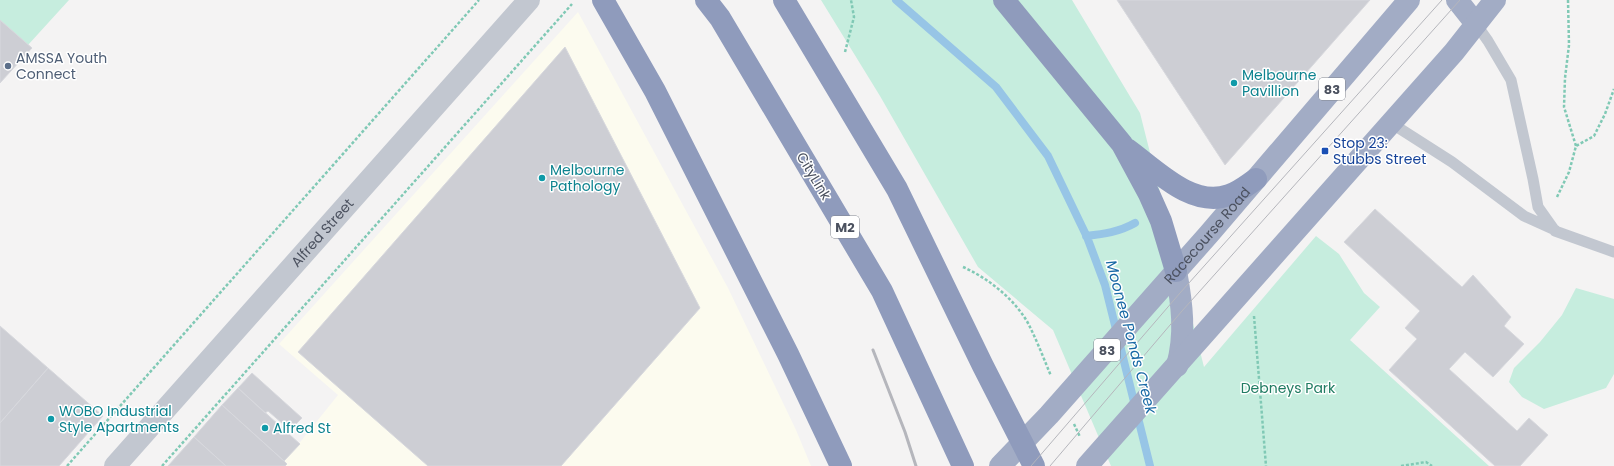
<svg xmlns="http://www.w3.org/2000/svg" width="1614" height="466" font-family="Poppins,sans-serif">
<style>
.commercial{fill:#fcfbef}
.green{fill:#c6edde}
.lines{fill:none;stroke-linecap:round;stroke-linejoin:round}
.stream{stroke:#97c5e6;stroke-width:8}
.building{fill:#cdced4;stroke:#d7d8dd}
.path{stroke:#80c9b5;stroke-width:2.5;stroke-dasharray:3 2;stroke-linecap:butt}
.service{stroke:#c2c7d0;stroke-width:11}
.minor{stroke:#c2c7d0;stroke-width:22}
.trunk{stroke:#a2acc5;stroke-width:22}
.motorway{stroke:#8f9bbc;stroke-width:22}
.tram{stroke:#b5b6bc;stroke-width:1}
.rail{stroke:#b5b6bc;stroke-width:3}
.service-dot{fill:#5c6f8a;stroke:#fff;stroke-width:1.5}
.culture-dot{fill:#0f9aa8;stroke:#fff;stroke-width:1.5}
.transit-dot{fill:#1a4fb4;stroke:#fff;stroke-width:1.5}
.labels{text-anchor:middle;stroke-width:3;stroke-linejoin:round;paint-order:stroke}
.shield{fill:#fff;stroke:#81858f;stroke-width:1}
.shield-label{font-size:13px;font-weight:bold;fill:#4b515f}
.service-label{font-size:14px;fill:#4e5e75;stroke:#fff;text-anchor:start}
.culture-label{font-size:14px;fill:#0d838f;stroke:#fff;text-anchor:start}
.transit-label{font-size:14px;fill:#164399;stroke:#fff;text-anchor:start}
.street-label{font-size:14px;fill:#4b515f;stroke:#fff}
.park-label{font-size:14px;fill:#207c62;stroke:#fff}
.water-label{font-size:15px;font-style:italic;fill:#1869a5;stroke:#fff}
</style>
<rect width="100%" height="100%" fill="#f4f3f3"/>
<path class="commercial" d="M578 12 728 288 796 430 811 466H174L293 451 338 395 279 344Z"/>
<path class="green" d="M0 0H69L28 45 0 20Z
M821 0H1072L1140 113 1204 367 1316 236 1339 254 1364 293 1380 307 1350 340 1489 466H1111L1053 330 978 267 880 96Z
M1576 288 1614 299V374L1606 388 1544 409 1522 397 1509 382 1514 368 1540 342 1562 315Z"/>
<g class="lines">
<path class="stream" d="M896 0 996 87 1048 156 1087 237 1105 285 1150 466
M1086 236C1104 234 1119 232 1135 223"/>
</g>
<path class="building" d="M1117 0H1370L1225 165Z
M0 20 32 48 0 83Z
M565 47 700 308 561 466H428L298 352Z
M1375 209 1462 287 1473 275 1511 317 1504 326 1524 344 1493 377 1465 352 1449 369 1517 431 1529 418 1548 435 1520 466H1495L1389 370 1417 339 1405 328 1420 311 1344 242Z
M0 326 48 368 0 423Z
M48 368 103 416 59 466H0V423Z
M252 373 302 418 290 430 268 411 265 413 238 388Z
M238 388 300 444 284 461 222 405Z
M222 405 284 461 287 464 285 466H226L194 437Z
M194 437 226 466H168Z"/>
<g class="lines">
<path class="path" d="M1568 0 1569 45 1565 78 1564 107 1576 146
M845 52 854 17 851 0
M1557 197 1569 172 1576 146 1594 136 1605 114 1614 89
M963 267C988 278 1016 300 1029 325 1037 341 1044 359 1051 376
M1254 316 1266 466
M1074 424 1080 437
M67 466 479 0
M162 466 572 4
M1401 466 1426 462 1432 466"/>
<path class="service" d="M1476 24 1488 41 1511 80 1533 179 1538 207 1555 231 1614 252
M1391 123 1452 162 1524 216 1555 230"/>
<path class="minor" id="s1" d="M115 466 529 0"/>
<g class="trunk">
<path d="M1457 0 1476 24"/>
<path d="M1176 271C1182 304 1186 334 1177 366"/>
<path id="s2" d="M1000 466 1049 415 1209 234 1409 0"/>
<path d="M1087 466 1454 52 1495 0"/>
</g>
<path class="motorway" d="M603 0 655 91 788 354 841 466
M706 0 720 18 882 291 963 466
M784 0 897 189 983 366 1034 466
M1004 0 1122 144 1149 194 1161 221 1176 271
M1127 149C1155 169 1192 209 1229 195 1239 192 1247 185 1256 179"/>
<path class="tram" d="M1031 466 1180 293 1442 0
M1050 466 1182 311 1460 0"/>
<path class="rail" d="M873 350 905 432 916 466"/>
</g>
<circle class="service-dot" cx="8" cy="66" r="4"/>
<g class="culture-dot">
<circle cx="1234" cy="83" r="4"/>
<circle cx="542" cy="178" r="4"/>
<circle cx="51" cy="419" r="4"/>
<circle cx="265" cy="428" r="4"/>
</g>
<rect class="transit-dot" x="1321" y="147" width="8" height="8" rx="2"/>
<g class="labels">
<g class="shield">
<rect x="1319" y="78" width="26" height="22" rx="3"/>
<rect x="831" y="216" width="28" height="22" rx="3"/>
<rect x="1094" y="339" width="26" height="22" rx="3"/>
</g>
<g class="shield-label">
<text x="1332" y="94">83</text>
<text x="845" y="232">M2</text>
<text x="1107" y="355">83</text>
</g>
<g class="service-label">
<text x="16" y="63">AMSSA Youth<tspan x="16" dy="16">Connect</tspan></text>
</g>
<g class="culture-label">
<text x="1242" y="80">Melbourne<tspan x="1242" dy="16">Pavillion</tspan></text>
<text x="550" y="175">Melbourne<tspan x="550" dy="16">Pathology</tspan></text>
<text x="59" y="416">WOBO Industrial<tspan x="59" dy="16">Style Apartments</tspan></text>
<text x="273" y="433">Alfred St</text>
</g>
<g class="transit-label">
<text x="1333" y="148">Stop 23:<tspan x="1333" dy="16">Stubbs Street</tspan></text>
</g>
<g class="street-label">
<text transform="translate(814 176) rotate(59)" y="5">CityLink</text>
<text dy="5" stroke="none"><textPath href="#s1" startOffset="312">Alfred Street</textPath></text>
<text dy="5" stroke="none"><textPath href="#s2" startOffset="310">Racecourse Road</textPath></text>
</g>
<g class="park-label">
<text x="1288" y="393">Debneys Park</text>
</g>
<g class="water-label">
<text transform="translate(1131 337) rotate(75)" y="5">Moonee Ponds Creek</text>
</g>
</g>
</svg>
